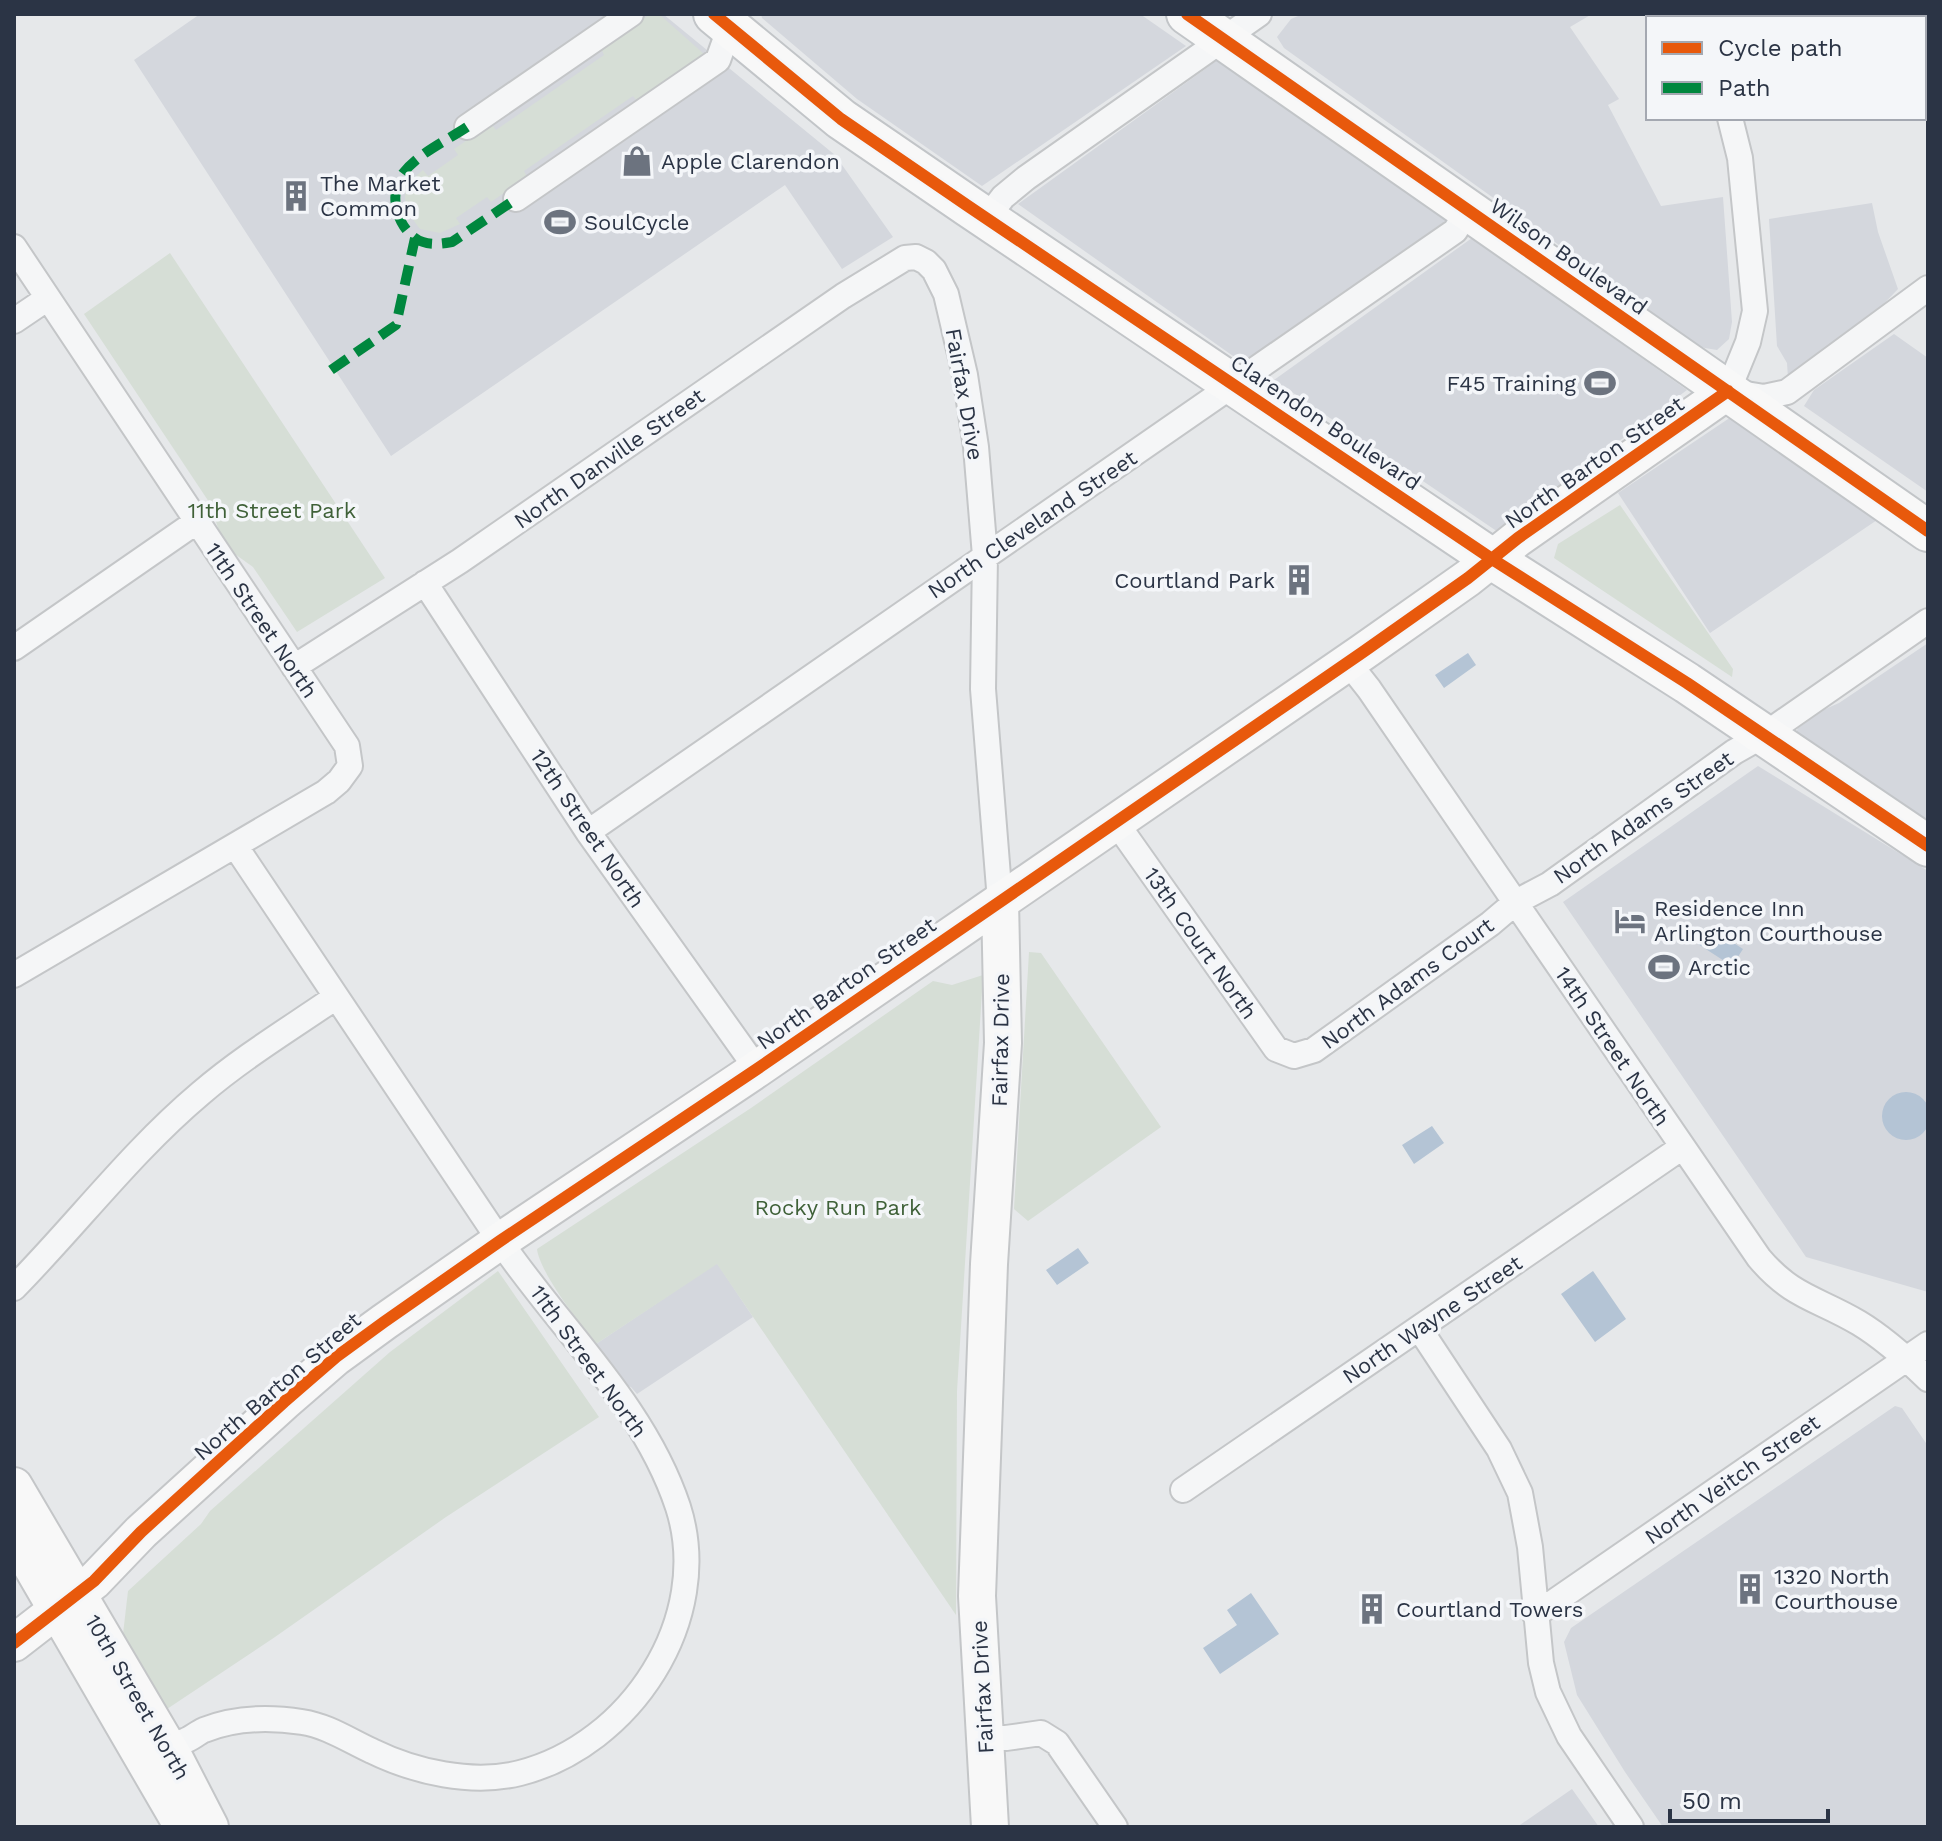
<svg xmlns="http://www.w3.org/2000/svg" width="1942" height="1841" font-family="'Work Sans',sans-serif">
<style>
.built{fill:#d4d7dd}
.green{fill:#d6ded6}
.water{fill:#b4c4d5}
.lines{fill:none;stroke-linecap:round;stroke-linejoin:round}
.street-casing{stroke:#c4c6c8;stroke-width:28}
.secondary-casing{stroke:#c4c6c8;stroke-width:40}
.primary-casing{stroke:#c2c5c8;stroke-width:44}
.street{stroke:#f5f6f7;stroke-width:24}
.secondary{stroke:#f8f8f8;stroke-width:36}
.primary{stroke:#f8f8f8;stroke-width:40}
.quiet{stroke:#00873e;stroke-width:10;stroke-dasharray:20 10;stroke-linecap:butt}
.cycleway-casing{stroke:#f4f6f9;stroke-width:17}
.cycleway{stroke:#e8590c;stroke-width:12}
.labels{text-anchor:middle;stroke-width:7;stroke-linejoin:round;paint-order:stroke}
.poi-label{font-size:22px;fill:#2b3445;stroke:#f4f6f9;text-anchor:start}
.street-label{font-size:22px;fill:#2b3445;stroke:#f4f6f9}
.park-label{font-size:22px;fill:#3f6138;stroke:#f4f6f9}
</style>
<rect width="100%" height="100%" fill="#e6e8ea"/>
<path class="built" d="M200 14H663L835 155 893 237 842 269 785 185 391 456 134 60Z
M761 14H1140L1186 46 982 186 857 99 762 18Z
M1303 14H1592L1570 27 1619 99 1608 105 1661 206 1723 197 1732 322 1729 339 1717 350 1705 348 1687 341 1640 303 1284 48 1277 37 1291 19Z
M1219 59 1447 220 1243 363 1018 204Z
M1872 203 1878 232 1898 289 1873 315 1788 378 1787 363 1777 346 1769 219Z
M1472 238 1687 390 1498 532 1274 380Z
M1894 334 1928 358V492L1804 406 1814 390Z
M1731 417 1880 518 1710 633 1618 493Z
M1928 643V824L1797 739 1796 732 1798 728 1823 710 1839 703Z
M1758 766 1928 871V1292L1806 1257 1563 902Z
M717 1263 753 1317 637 1394 631 1387 625 1385 596 1344Z
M1895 1406 1902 1408 1928 1446V1827H1663L1625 1772 1577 1695 1564 1642 1571 1628Z
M1572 1789 1599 1827H1517Z"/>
<path class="green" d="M650 14H659L704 54 638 102 633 96 524 171 527 177 491 202 487 197 456 218 460 224 440 233 420 229C401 204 398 190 423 170L428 176 458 155 454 149 491 124 496 130 604 55 601 48Z
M170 253 385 578 297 632 253 567 232 552 218 528 211 505 84 314Z
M1620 505 1733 669 1732 677 1554 558 1558 544Z
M1029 952 1041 953 1161 1127 1028 1221 1014 1209Z
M983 975 957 1391 956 1615 717 1264 596 1344C580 1324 540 1273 537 1249L751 1108 933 981 952 985Z
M498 1271 599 1417 446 1517 275 1637 167 1709 123 1634 128 1591 201 1524 210 1511 390 1352Z"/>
<path class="water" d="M1468 653 1476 665 1444 688 1435 675Z
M1709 927 1743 949 1732 966 1698 944Z
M1882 1116a24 24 0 1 1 48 0a24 24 0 1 1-48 0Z
M1432 1126 1444 1143 1414 1164 1402 1145Z
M1078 1248 1089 1263 1057 1285 1046 1270Z
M1593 1271 1626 1319 1595 1342 1561 1294Z
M1251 1593 1279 1634 1220 1674 1203 1648 1237 1625 1227 1610Z"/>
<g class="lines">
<defs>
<path id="street" d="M1693 14 1695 18
M1730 118 1740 158 1755 311 1748 342 1728 391 1764 397 1787 392 1928 288
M467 127 631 14
M516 199 718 60 733 18
M987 218 1003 197 1026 178 1259 14
M14 247 347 746 350 766 339 781 326 792 14 975
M14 321 48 298
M425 583 588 832 757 1069
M14 648 196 522
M1347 661 1369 689 1759 1258C1793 1298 1817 1298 1859 1323 1884 1338 1906 1358 1928 1379
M294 667 460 561 843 296 905 258 916 257 926 262 934 270 946 294 965 375 976 447 985 556 983 689 1000 901
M1115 821 1276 1049 1294 1056 1314 1050 1490 924 1516 902 1550 884 1734 752 1764 735 1928 621
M588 832 1455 231 1468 211
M14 1288C77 1224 132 1151 201 1093 243 1057 291 1028 336 997
M1419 1328 1499 1449 1520 1493 1530 1547 1541 1663 1548 1692 1569 1736 1631 1827
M1183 1490 1681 1148
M1535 1615 1928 1344
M985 1738H1006L1041 1733 1057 1743 1115 1827
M154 1748C163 1746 175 1745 184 1741 191 1739 197 1733 204 1730 234 1718 269 1717 302 1722 328 1726 348 1740 372 1751 415 1772 472 1785 520 1773 630 1745 714 1619 678 1507 644 1404 559 1328 500 1241 411 1110 324 978 236 847"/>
<path id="secondary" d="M14 1486 176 1761 210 1827
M14 1536 183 1827
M14 1643 94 1581 141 1532 284 1402 336 1357 384 1322 500 1241 757 1069 1363 652 1468 578 1518 538 1728 391
M990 1827 977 1596 989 1264 1003 1043 1000 901"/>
<path id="primary" d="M714 14 841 119 968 206 1492 559 1687 683 1928 846
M1187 14 1928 531"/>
</defs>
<use href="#street" class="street-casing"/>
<use href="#secondary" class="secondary-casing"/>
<use href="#primary" class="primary-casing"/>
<use href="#street" class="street"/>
<use href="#secondary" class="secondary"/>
<use href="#primary" class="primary"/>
<path class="quiet" d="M467 127C446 141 415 155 401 176 389 196 397 225 415 238 426 246 440 244 452 242L516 199
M331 370 396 325 415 238"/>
<defs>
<path id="cycleway" d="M714 14 841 119 968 206 1492 559 1687 683 1928 846
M1187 14 1928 531
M14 1643 94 1581 141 1532 284 1402 336 1357 384 1322 500 1241 757 1069 1363 652 1468 578 1518 538 1728 391"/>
</defs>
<use href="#cycleway" class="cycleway-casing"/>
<use href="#cycleway" class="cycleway"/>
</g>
<defs>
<symbol id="shop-bare" viewBox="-9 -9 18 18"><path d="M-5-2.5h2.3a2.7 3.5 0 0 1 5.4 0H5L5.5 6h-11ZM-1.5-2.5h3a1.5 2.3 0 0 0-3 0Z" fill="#6c737f" stroke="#f4f6f9" stroke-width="2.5" paint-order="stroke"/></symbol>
<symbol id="building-bare" viewBox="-9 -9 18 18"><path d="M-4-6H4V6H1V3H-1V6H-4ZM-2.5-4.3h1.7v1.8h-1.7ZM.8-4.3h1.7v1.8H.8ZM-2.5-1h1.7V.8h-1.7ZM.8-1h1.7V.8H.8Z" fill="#6c737f" stroke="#f4f6f9" stroke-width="2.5" paint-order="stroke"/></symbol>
<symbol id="stadium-bare" viewBox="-9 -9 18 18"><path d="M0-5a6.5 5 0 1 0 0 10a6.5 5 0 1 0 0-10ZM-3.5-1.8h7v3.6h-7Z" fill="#6c737f" stroke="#f4f6f9" stroke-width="2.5" paint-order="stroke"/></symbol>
<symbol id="hotel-bare" viewBox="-9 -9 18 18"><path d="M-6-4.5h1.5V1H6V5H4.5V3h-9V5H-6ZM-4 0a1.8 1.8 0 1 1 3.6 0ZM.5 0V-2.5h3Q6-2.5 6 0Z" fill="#6c737f" stroke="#f4f6f9" stroke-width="2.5" paint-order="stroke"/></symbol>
</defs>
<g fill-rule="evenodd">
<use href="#shop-bare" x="615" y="139" width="44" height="44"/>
<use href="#building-bare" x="274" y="174" width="44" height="44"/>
<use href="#stadium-bare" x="538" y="200" width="44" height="44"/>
<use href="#stadium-bare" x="1578" y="361" width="44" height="44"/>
<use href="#building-bare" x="1277" y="558" width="44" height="44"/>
<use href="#hotel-bare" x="1608" y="899" width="44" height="44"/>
<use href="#stadium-bare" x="1642" y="945" width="44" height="44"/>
<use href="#building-bare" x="1728" y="1567" width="44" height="44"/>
<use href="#building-bare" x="1350" y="1587" width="44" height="44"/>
</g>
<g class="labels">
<g class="poi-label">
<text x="661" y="169">Apple Clarendon</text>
<text x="320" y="191">The Market<tspan x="320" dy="25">Common</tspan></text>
<text x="584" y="230">SoulCycle</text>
<text x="1576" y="391" text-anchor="end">F45 Training</text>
<text x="1275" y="588" text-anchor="end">Courtland Park</text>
<text x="1654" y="916">Residence Inn<tspan x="1654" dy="25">Arlington Courthouse</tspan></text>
<text x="1688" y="975">Arctic</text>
<text x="1774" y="1584">1320 North<tspan x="1774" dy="25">Courthouse</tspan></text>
<text x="1396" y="1617">Courtland Towers</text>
</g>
<g class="street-label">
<text transform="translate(1569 256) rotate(35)" y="8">Wilson Boulevard</text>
<text transform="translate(965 394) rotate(80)" y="8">Fairfax Drive</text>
<text transform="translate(1326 422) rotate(34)" y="8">Clarendon Boulevard</text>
<text transform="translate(609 458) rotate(-35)" y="8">North Danville Street</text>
<text transform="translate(1594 462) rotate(-35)" y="8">North Barton Street</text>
<text transform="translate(1032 524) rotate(-34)" y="8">North Cleveland Street</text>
<text transform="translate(262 620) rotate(56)" y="8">11th Street North</text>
<text transform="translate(1643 817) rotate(-35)" y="8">North Adams Street</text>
<text transform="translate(588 828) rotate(56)" y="8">12th Street North</text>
<text transform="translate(1201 943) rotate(55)" y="8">13th Court North</text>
<text transform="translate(846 983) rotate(-35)" y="8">North Barton Street</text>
<text transform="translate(1407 983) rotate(-36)" y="8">North Adams Court</text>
<text transform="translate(1000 1040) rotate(-89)" y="8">Fairfax Drive</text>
<text transform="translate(1613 1046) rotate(56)" y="8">14th Street North</text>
<text transform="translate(1432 1319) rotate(-34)" y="8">North Wayne Street</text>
<text transform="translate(589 1361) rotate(54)" y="8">11th Street North</text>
<text transform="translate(277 1386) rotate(-41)" y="8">North Barton Street</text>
<text transform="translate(1732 1479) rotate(-35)" y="8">North Veitch Street</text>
<text transform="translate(982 1687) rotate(-93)" y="8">Fairfax Drive</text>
<text transform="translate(138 1697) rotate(60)" y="8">10th Street North</text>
</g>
<g class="park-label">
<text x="272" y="518">11th Street Park</text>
<text x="838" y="1215">Rocky Run Park</text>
</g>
</g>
<rect width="1942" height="1841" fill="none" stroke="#2b3445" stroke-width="32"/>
<rect x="1646" y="16" width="280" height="104" fill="#f4f6f9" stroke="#a4a8b1" stroke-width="2"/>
<rect x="1662" y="42" width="40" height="12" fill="#e8590c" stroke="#a4a8b1" stroke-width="2"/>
<text x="1718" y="56" font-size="24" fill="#2b3445">Cycle path</text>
<rect x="1662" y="82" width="40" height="12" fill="#00873e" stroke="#a4a8b1" stroke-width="2"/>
<text x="1718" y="96" font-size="24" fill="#2b3445">Path</text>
<path d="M1670 1809v12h158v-12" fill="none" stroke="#2b3445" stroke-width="4"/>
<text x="1682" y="1809" font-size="24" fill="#2b3445" stroke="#f4f6f9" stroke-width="6" paint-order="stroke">50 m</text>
</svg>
